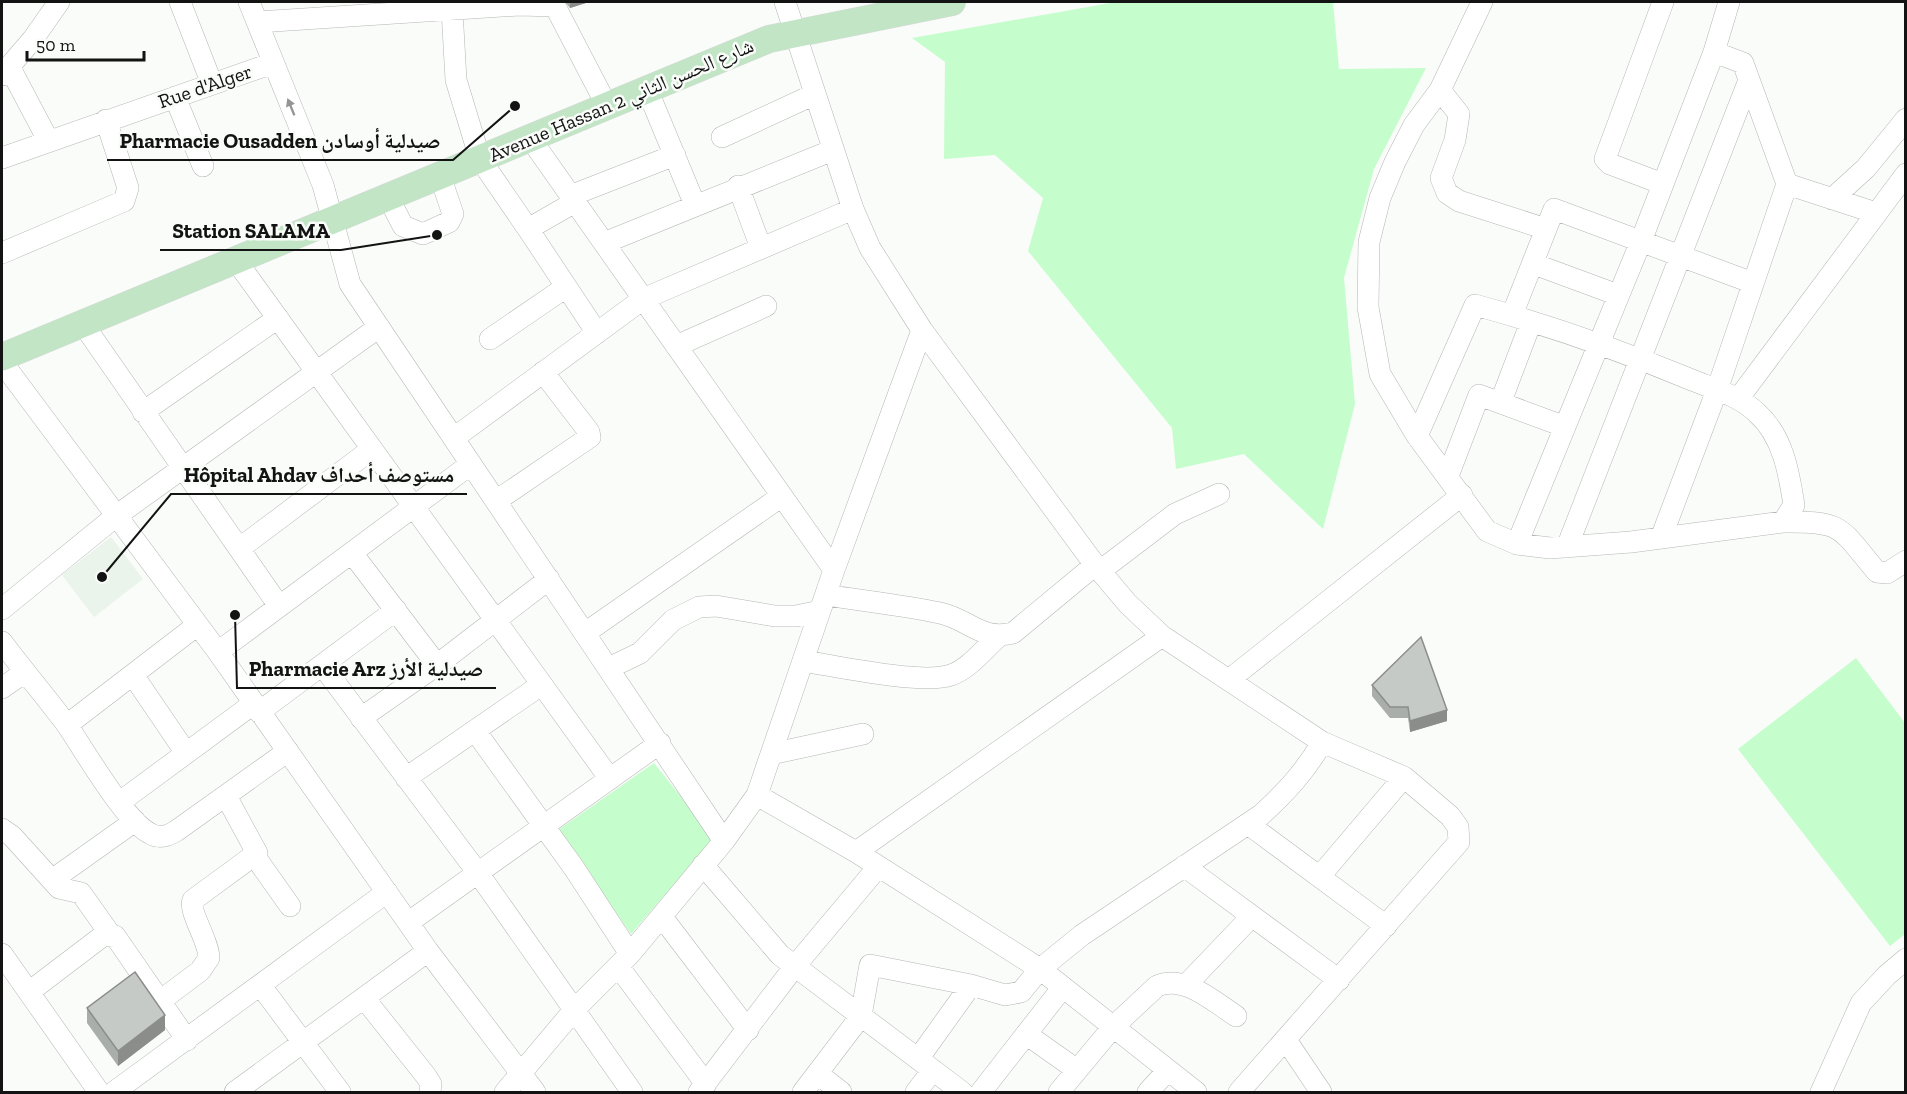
<svg xmlns="http://www.w3.org/2000/svg" width="1907" height="1094" font-family="'Zilla Slab','Noto Naskh Arabic',serif">
<style>
.built{fill:#eaf4eb}
.green{fill:#c6fdcc}
.lines{fill:none;stroke-linecap:round;stroke-linejoin:round}
.minor-casing{stroke:#b4b7b4;stroke-width:22}
.major-casing{stroke:#d9d9d9;stroke-width:28}
.minor{stroke:#fff;stroke-width:21}
.major{stroke:#c1e5c5;stroke-width:27}
.wall{fill:#aaaeab}
.shaded-wall{fill:#8b8d8b}
.building{fill:#c6cac7;stroke:#8b8d8b;stroke-width:1.5}
.oneway{fill:#949594}
.labels{text-anchor:middle;stroke-width:5;stroke-linejoin:round;paint-order:stroke}
.street-label{font-size:20px;fill:#121312;stroke:#f9fcf9}
.leader{fill:none;stroke:#121312;stroke-width:2}
.callout-dot{fill:#121312;stroke:#f9fcf9;stroke-width:2}
.callout-label{font-size:21px;text-anchor:middle;font-weight:bold;fill:#121312;stroke:#f9fcf9;stroke-width:5;stroke-linejoin:round;paint-order:stroke}
</style>
<rect width="100%" height="100%" fill="#f9fcf9"/>
<path class="built" d="M111 537 143 579 94 617 62 575Z"/>
<path class="green" d="M1116 2H1333L1339 69 1426 68 1374 169 1344 278 1355 404 1323 529 1244 454 1176 469 1172 428 1028 251 1043 198 995 155 944 159 945 62 912 38Z
M1856 658 1905 723V934L1890 946 1738 749Z
M654 763 714 838 631 934 558 830Z"/>
<g class="lines">
<defs>
<path id="minor" d="M180 2 212 84
M249 2 323 185 350 284 724 841
M785 2 853 209 870 248 922 330 1095 565 1128 604 1162 636
M1663 2 1605 159 1610 164 1663 184
M452 10 456 80 480 159 528 229 575 202
M258 22 519 5 555 6 607 106
M10 68 48 140
M2 75 33 39 59 2
M647 89 695 205
M1440 90 1459 114 1455 140 1441 178 1447 193 1459 201 1546 229
M175 97 203 166
M722 137 815 94
M530 138 834 570
M2 158 273 63
M1787 184 1876 213
M738 186 761 248
M570 196 675 155
M388 197 403 226 423 234 449 222 453 214 440 176
M1832 199 1866 168 1906 119
M528 229 597 333
M604 243 833 150
M2 253 124 201 128 188 106 120
M235 259 610 779
M1534 264 1618 295
M1512 315 1554 209 1753 283
M83 324 279 606
M490 339 566 287
M676 346 766 306
M2 362 218 652 428 951 535 1092
M1738 399 1906 174
M1501 401 1531 322
M143 412 278 318
M1417 436 1475 305C1549 325 1622 351 1692 380 1714 389 1740 396 1757 413 1783 436 1789 473 1794 505L1783 522 1631 542 1550 548 1517 544 1487 531 1417 436 1380 374 1368 307 1369 242 1380 198 1395 162 1414 125 1440 90 1482 2
M454 438 643 299 853 209
M1448 476 1479 395 1563 426
M496 501 590 437 589 432 543 372
M1783 522C1844 521 1839 527 1877 572L1887 573 1906 561
M1661 538 1717 390 1787 184 1743 63 1714 52
M1517 544 1641 241 1714 52 1729 2
M1567 547 1749 80
M240 548 372 449
M352 553 437 665
M1100 571 1175 514 1219 494
M826 595C864 601 903 605 940 613 969 619 980 641 1013 633L1095 565
M2 609 116 516 379 327
M585 633 782 496
M2 642C23 670 46 697 67 725 85 751 125 822 151 834 160 839 168 836 176 831L288 751
M218 652 471 464
M803 661C836 666 922 685 951 675 969 669 984 649 998 637
M322 665 478 873 632 1092
M609 668 640 653 673 620 699 607 716 606 775 616H796L820 611
M133 675 186 753
M1230 679 1462 495
M2 688 25 672
M259 712 396 610
M361 718 437 665 549 579
M67 725 196 626
M476 732 574 868 630 954
M771 754 863 734
M406 778 541 685
M757 795 834 570 922 330
M120 802 253 704
M1248 824 1386 926
M2 829 12 836 59 888 81 893 110 934
M856 852 1040 969 1196 1092
M254 855 290 906
M703 865 780 955 962 1092
M1184 866 1339 980
M1320 876 1404 777
M52 880 135 821
M662 917 748 1030
M409 922 660 743
M2 954 99 1092
M618 966 706 1084
M1186 985 1252 916
M261 986 340 1092
M29 992 104 935 115 936 187 1040
M364 998 426 1076 431 1084 430 1092
M160 1001 200 971 209 958C209 941 188 911 193 900L257 853 226 796
M1026 1034 1077 1070
M1286 1040 1321 1092
M918 1059 971 985 1005 995 1021 992 1040 969 1082 935 1261 815C1285 793 1306 771 1322 742
M818 1074 841 1092
M114 1092 387 892
M235 1092 428 951
M505 1092 575 1009 630 954 724 841 757 795 856 852 1162 636 1322 742 1404 777 1450 816 1458 827 1459 842 1239 1092
M699 1092 795 966 878 867
M803 1092 861 1016 870 965 971 985
M916 1092 933 1070
M981 1092 1063 987
M1059 1092 1113 1027 1157 986C1184 974 1214 1002 1236 1016
M1148 1092 1168 1070
M1821 1092 1861 1003 1887 975 1906 959"/>
<path id="major" d="M2 357 769 39 952 2"/>
</defs>
<use href="#minor" class="minor-casing"/>
<use href="#major" class="major-casing"/>
<use href="#minor" class="minor"/>
<use href="#major" class="major"/>
</g>
<path class="wall" d="M565 2H589L570 8Z
M1372 685 1447 721 1410 732 1408 718H1390L1372 696Z
M87 1008 165 1030 118 1066 87 1023Z"/>
<path class="shaded-wall" d="M570 2H589L570 8Z
M1447 710V721L1410 732V721Z
M165 1015V1030L118 1066V1051Z"/>
<path class="building" d="M1421 637 1447 710 1410 721 1408 707H1390L1372 685Z
M135 972 165 1015 118 1051 87 1008Z"/>
<defs><path id="oneway-solid" d="M-6-.8H1V-3.2L6.5 0L1 3.2V.8H-6Z" transform="scale(1.5)"/></defs>
<use class="oneway" href="#oneway-solid" transform="translate(291 107) rotate(-112)"/>
<g class="labels">
<g class="street-label">
<text transform="translate(205 86) rotate(-19)" y="7">Rue d'Alger</text>
<text transform="translate(621 100) rotate(-23)" y="7">Avenue Hassan 2 شارع الحسن الثاني</text>
</g>
</g>
<path class="leader" d="M515 106L453 160H107M437 235L341 250H160M102 577L171 494H467M235 615L237 688H496"/>
<g class="callout-dot">
<circle cx="515" cy="106" r="6"/>
<circle cx="437" cy="235" r="6"/>
<circle cx="102" cy="577" r="6"/>
<circle cx="235" cy="615" r="6"/>
</g>
<g class="callout-label">
<text x="280" y="148">Pharmacie Ousadden صيدلية أوسادن</text>
<text x="251" y="238">Station SALAMA</text>
<text x="319" y="482">Hôpital Ahdav مستوصف أحداف</text>
<text x="366" y="676">Pharmacie Arz صيدلية الأرز</text>
</g>
<rect width="1907" height="1094" fill="none" stroke="#121312" stroke-width="6"/>
<path d="M27 51v9h117v-9" fill="none" stroke="#121312" stroke-width="3"/>
<text x="36" y="51" font-size="18" fill="#121312" stroke="#f9fcf9" stroke-width="4.5" paint-order="stroke">50 m</text>
</svg>
